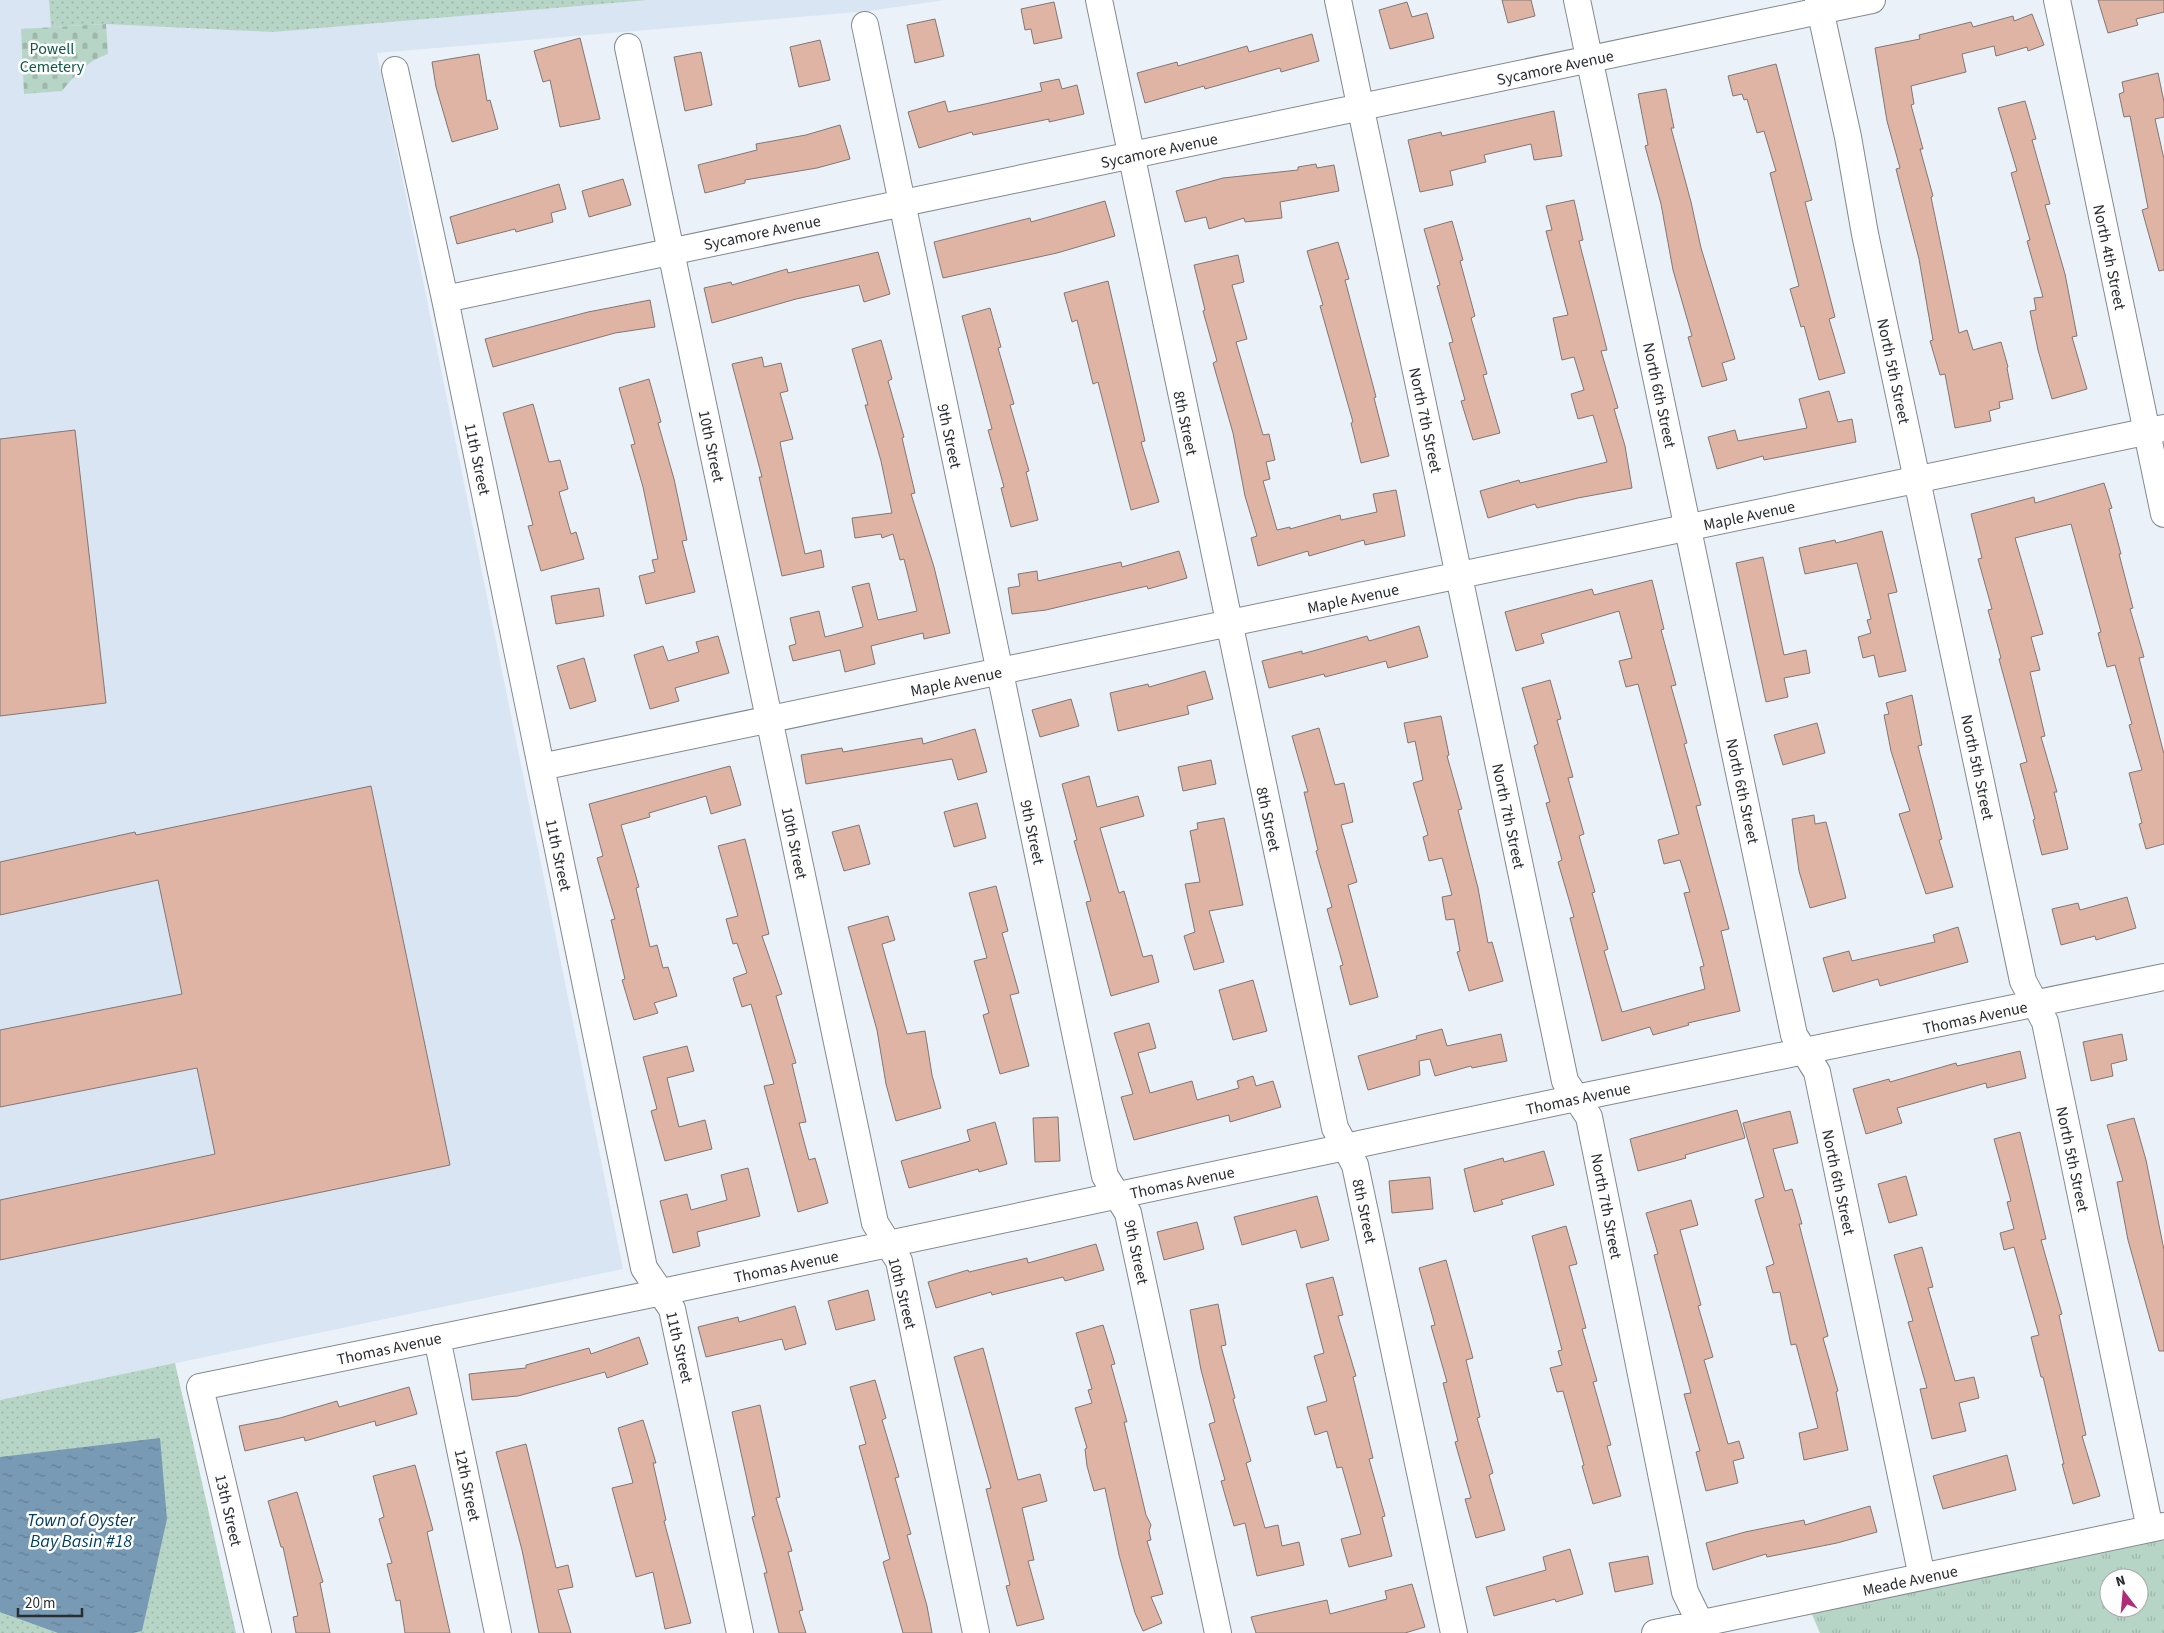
<svg xmlns="http://www.w3.org/2000/svg" width="2164" height="1633" font-family="'Source Sans 3',sans-serif">
<style>
.built{fill:#d9e5f3}
.grass{fill:url(#grass-dots)}
.cemetery{fill:url(#cemetery-stones)}
.park{fill:url(#park-tufts);fill-rule:evenodd}
.water{fill:url(#water-ripples)}
.building{fill:#dfb4a4;stroke:#807774}
.lines{fill:none;stroke-linecap:round;stroke-linejoin:round}
.minor-casing{stroke:#838990;stroke-width:28}
.minor{stroke:#fff;stroke-width:26}
.labels{text-anchor:middle;stroke-width:5;stroke-linejoin:round;paint-order:stroke}
.park-label{font-size:16px;fill:#0d5c41;stroke:#fefefe}
.street-label{font-size:16px;fill:#2a2c2f;stroke:#fefefe}
.water-label{font-size:18px;font-style:italic;fill:#003f63;stroke:#fefefe}
</style>
<defs>
<pattern id="grass-dots" width="8" height="8" patternUnits="userSpaceOnUse" patternTransform="scale(1.25)"><rect width="8" height="8" fill="#b7d5c6"/><path d="M2 2h.1M6 6h.1" fill="none" stroke="#9eb7aa" stroke-width="1.8" stroke-linecap="round"/></pattern>
<pattern id="cemetery-stones" width="16" height="16" patternUnits="userSpaceOnUse" patternTransform="scale(1.25)"><rect width="16" height="16" fill="#b7d5c6"/><path d="M2 7V4a2 2 0 0 1 4 0v3zM10 15v-3a2 2 0 0 1 4 0v3z" fill="#9eb7aa"/></pattern>
<pattern id="park-tufts" width="24" height="20" patternUnits="userSpaceOnUse" patternTransform="scale(1.25)"><rect width="24" height="20" fill="#b7d5c6"/><path d="M3 7l-1-3M5 7V3M7 7l1-3M15 17l-1-3M17 17v-4M19 17l1-3" fill="none" stroke="#9eb7aa"/></pattern>
<pattern id="water-ripples" width="26" height="14" patternUnits="userSpaceOnUse" patternTransform="scale(1.25)"><rect width="26" height="14" fill="#789ab5"/><path d="M2 4q2-2 4 0t4 0M15 11q2-2 4 0t4 0" fill="none" stroke="#637e94"/></pattern>
</defs>
<rect width="100%" height="100%" fill="#ebf1f9"/>
<path class="built" d="M0 0H945L869 11 377 53 623 1269 0 1400Z"/>
<path class="grass" d="M49 0H648L273 32 106 24 51 27Z
M175 1363 236 1633H0V1400Z"/>
<path class="cemetery" d="M106 24 108 54C87 61 75 75 62 91L24 94 21 29Z"/>
<path class="park" d="M2164 1535V1633H1820L1810 1610ZM2109 1578H2139V1608H2109Z"/>
<path class="water" d="M160 1438 167 1519 142 1631 133 1633H58L0 1612V1457Z"/>
<path class="building" d="M1502 0H1531L1535 16 1508 23Z
M2098 0H2164V12L2136 19 2138 25 2108 33Z
M1054 2 1062 38 1034 44 1031 29 1025 30 1021 9Z
M1407 2 1412 17 1427 13 1434 38 1390 49 1379 10Z
M2032 14 2044 45 2028 51 2027 47 1996 56 1994 46 1962 54 1966 72 1911 86 1914 104 1911 105 1923 149H1920L1933 196 1931 197 1959 333 1967 330 1973 350 2001 342 2008 367 2007 368 2013 399 1999 402 2000 408 1989 411 1991 421 1955 428 1945 374 1940 375 1930 341 1933 340 1919 259 1896 169 1900 168 1887 121 1875 48 1920 39 1919 35 1971 22 1973 27 2013 16 2014 21Z
M935 19 944 56 915 63 907 25Z
M1312 34 1319 61 1281 72 1280 68 1205 89 1204 86 1145 103 1137 73 1177 62 1178 66 1247 46 1249 52Z
M580 38 600 119 560 127 550 80 543 82 534 51Z
M820 40 830 80 799 87 790 47Z
M701 52 712 105 685 111 674 57Z
M479 54 487 101 490 100 498 129 452 142 436 87 432 62Z
M1776 64 1812 200 1805 202 1835 317 1829 319 1845 373 1819 380 1804 326 1801 327 1790 289 1799 286 1770 173 1776 171 1764 131 1757 133 1747 99 1744 100 1742 94 1733 96 1728 76Z
M2158 73 2164 102V117L2155 119 2164 159V270L2159 271 2142 210 2148 208 2130 116 2124 117 2119 94 2124 92 2122 82Z
M1059 79 1062 89 1077 85 1084 114 1049 122V119L973 135 972 132 919 148 908 112 945 101 948 112 985 104 1042 91 1040 83Z
M1666 89 1674 128H1671L1691 202 1701 248 1735 359 1722 363 1727 380 1702 387 1688 337 1692 336 1673 270 1661 204 1645 146 1648 145 1638 94Z
M2025 101 2036 139 2032 140 2050 204 2045 205 2065 274 2077 336 2072 337 2087 389 2052 399 2038 350 2030 311 2036 310 2034 298 2043 297 2027 241 2030 240 2011 173 2017 171 1998 108Z
M1554 111 1562 156 1534 160 1531 144 1484 155 1486 162 1450 171 1453 185 1420 192 1408 140 1441 132 1442 136Z
M840 125 850 159 817 168 745 180V183L705 193 698 165 757 150 756 144 806 135Z
M1316 164 1317 168 1334 165 1339 191 1280 202 1282 218 1245 222 1244 218 1209 229 1206 217 1185 222 1176 191 1223 178 1298 170V167Z
M623 179 631 205 589 217 582 191Z
M559 184 566 209 551 213 553 222 516 232 515 229 457 244 450 217Z
M1574 200 1583 240 1579 241 1607 350 1601 351 1618 408 1614 409 1625 446 1632 488 1578 498 1537 508 1535 504 1488 518 1480 491 1519 480 1520 483 1607 462 1593 415 1578 419 1571 394 1584 390 1574 357 1562 360 1553 318 1568 315 1546 231 1552 230 1546 206Z
M1105 201 1115 236 1057 253 943 278 934 242 1030 218 1031 222Z
M1452 221 1463 260 1460 261 1475 316 1471 318 1487 374 1483 375 1500 433 1473 440 1461 401 1465 400 1449 343 1453 342 1437 286 1440 285 1424 229Z
M1338 242 1349 279 1345 280 1376 397 1374 398 1389 456 1361 463 1351 423 1353 422 1320 306 1323 305 1307 251Z
M878 252 890 294 864 302 859 285 796 299 712 323 704 288 731 282 732 285 787 269 788 273Z
M1238 255 1244 282 1232 285 1247 339 1236 342 1263 435 1269 434 1275 460 1266 462 1270 479 1263 481 1277 530 1290 527V529L1340 515 1341 520 1377 512 1373 494 1396 490 1405 536 1365 545 1364 540 1309 556 1308 551 1258 566 1251 538 1257 536 1245 496 1233 433 1213 363 1217 361 1203 311 1205 310 1194 265Z
M1108 281 1145 441 1141 442 1159 502 1131 510 1098 382 1093 384 1077 320 1072 322 1064 293Z
M650 300 655 327 615 333 493 367 485 339 588 312Z
M990 308 1001 347 998 348 1014 404 1010 405 1029 471 1026 472 1038 520 1011 527 1001 488 1004 487 988 430 992 429 962 316Z
M881 340 892 379 888 381 904 437 902 438 915 493 911 494 934 567 950 633 924 639 923 633 871 646 875 664 845 672 840 650 793 661 789 646 796 644 790 618 819 611 825 637 863 627 852 587 869 583 878 620 917 611 904 559 900 560 893 534 882 538 881 534 855 538 852 518 892 513 881 461 865 405H868L852 349Z
M762 357 764 367 781 363 788 391 780 393 793 439 780 442 782 452 805 554 821 550 824 567 782 576 759 477H762L732 364Z
M649 379 661 422 658 423 674 479 687 540 682 541 695 592 646 604 639 576 655 572 652 560 658 559 643 487 631 445 635 444 619 388Z
M1829 391 1838 422 1852 419 1856 442 1764 460 1763 456 1717 469 1708 437 1735 430 1738 441 1807 428 1799 399Z
M533 404 549 462 560 460 568 489 559 492 571 534 576 532 584 559 541 571 528 526 533 525 503 413Z
M75 430 106 703 0 716V439Z
M2104 483 2112 508 2109 509 2121 554H2119L2133 608 2130 609 2144 657 2139 658 2164 754V844L2146 849 2139 824 2142 823 2129 773 2142 770 2129 725 2132 724 2115 665 2107 667 2098 633 2101 632 2071 524 2015 538 2043 634 2031 637 2040 670 2030 672 2045 736 2041 737 2057 792H2054L2068 849 2042 855 2033 820 2035 819 2020 764 2027 762 1999 659 2001 658 1988 610 1992 609 1978 559 1982 558 1971 514 2034 497 2035 503Z
M1882 531 1897 592 1888 594 1906 671 1879 677 1874 655 1863 658 1858 637 1871 633 1867 620 1871 619 1857 563 1805 574 1799 548 1835 540 1836 543Z
M1179 551 1187 578 1148 589 1147 586 1046 610 1012 614 1008 588 1020 586 1018 574 1037 571 1038 581 1121 562 1122 567Z
M1763 557 1784 655 1806 650 1810 673 1784 678 1788 697 1766 702 1736 563Z
M1652 580 1664 629 1661 630 1676 685 1671 686 1687 743 1684 744 1701 805 1696 806 1729 929 1721 931 1740 1011 1688 1023 1689 1025 1653 1035 1650 1027 1602 1041 1570 918 1574 917 1558 862 1562 860 1546 803 1550 802 1534 746 1538 744 1522 688 1550 680 1561 719 1557 720 1573 777 1568 778 1584 834 1579 836 1595 892 1592 893 1608 949 1604 951 1622 1012 1705 989 1700 967 1704 966 1684 893 1690 892 1680 860 1664 864 1658 840 1679 834 1638 684 1626 687 1619 661 1632 658 1619 611 1541 634 1544 643 1516 651 1505 612 1592 589 1594 595Z
M599 588 604 616 556 624 551 596Z
M1419 626 1428 657 1388 668 1386 661 1325 677 1324 674 1269 688 1262 661 1302 651V654L1367 636 1369 641Z
M718 636 729 673 675 688 679 701 650 709 634 655 663 646 668 661 699 652 696 642Z
M584 658 596 701 570 709 557 666Z
M1205 671 1213 699 1187 706 1189 714 1118 731 1110 693 1148 684 1149 687Z
M1912 695 1922 745 1918 746 1942 839 1939 840 1953 887 1926 894 1899 814 1910 811 1891 751 1884 715 1889 714 1886 703Z
M1071 699 1079 726 1040 737 1032 710Z
M1441 716 1449 755 1447 756 1462 809 1458 810 1478 888 1488 943 1492 942 1503 981 1469 991 1457 952 1460 951 1454 919 1446 920 1442 897 1452 895 1442 858 1429 861 1423 837 1428 835 1413 783 1423 780 1415 741 1408 743 1404 723Z
M1817 723 1825 753 1783 765 1774 735Z
M1319 728 1335 785 1344 783 1353 822 1341 825 1357 882 1348 885 1378 997 1350 1005 1340 966 1343 965 1327 909 1332 907 1316 851 1318 850 1304 792H1308L1292 736Z
M975 729 987 772 958 780 952 759 806 784 801 755 842 748 843 752 922 738 923 744Z
M1211 760 1216 784 1183 791 1178 767Z
M730 766 741 805 711 814 706 796 649 813 650 817 621 825 639 887 636 888 650 947 657 945 663 968 668 967 677 996 654 1003 658 1013 634 1020 622 980 625 979 611 920 615 919 597 858 603 856 589 804Z
M1089 776 1097 807 1138 796 1144 816 1100 828 1119 893 1124 891 1143 957 1152 955 1159 982 1111 996 1086 902 1091 901 1074 841 1077 840 1062 784Z
M371 786 450 1165 0 1260V1200L215 1154 197 1068 0 1107V1030L182 994 158 880 0 915V862L135 832 136 835Z
M977 803 986 838 954 847 944 812Z
M1814 815 1815 824 1826 822 1846 898 1810 908 1799 871 1792 819Z
M1224 818 1243 905 1209 911 1224 962 1194 970 1184 936 1195 932 1185 884 1200 882 1190 831 1198 829 1197 823Z
M859 825 870 864 844 871 832 832Z
M745 839 769 934 762 936 782 994 776 996 796 1063 792 1064 806 1122 799 1123 809 1160 815 1158 828 1203 798 1212 764 1086 774 1084 751 1004 742 1007 733 978 747 973 737 943 733 944 726 919 738 916 718 846Z
M996 886 1008 931 1002 933 1019 993 1010 995 1029 1066 1000 1074 983 1015 989 1013 974 961 987 958 969 893Z
M2127 897 2136 928 2096 940 2095 936 2061 945 2052 909 2078 903 2080 910Z
M888 916 895 940 882 944 907 1034 925 1031 932 1075 941 1108 896 1121 886 1084 877 1030 848 927Z
M1958 927 1968 962 1880 986 1878 979 1833 992 1823 958 1849 951 1852 961 1935 942 1933 935Z
M1253 980 1267 1031 1233 1040 1219 990Z
M1149 1023 1156 1048 1138 1053 1150 1093 1192 1081 1197 1100 1239 1088 1237 1081 1253 1076 1256 1086 1273 1081 1281 1107 1230 1122 1229 1115 1134 1140 1121 1097 1133 1094 1114 1033Z
M1442 1029 1447 1046 1501 1034 1507 1061 1472 1068 1471 1066 1435 1076 1430 1059 1419 1061 1420 1075 1368 1090 1358 1056 1417 1039 1416 1036Z
M2122 1034 2127 1060 2111 1064 2113 1076 2091 1081 2083 1042Z
M687 1046 694 1071 667 1078 679 1127 705 1120 712 1149 665 1161 651 1111 657 1109 643 1057Z
M2020 1051 2026 1078 1987 1088 1986 1083 1897 1108 1902 1123 1866 1134 1853 1089 1889 1079 1890 1082 1956 1063 1957 1066Z
M1737 1110 1745 1138 1685 1155 1686 1158 1638 1171 1630 1139Z
M1790 1111 1798 1143 1773 1149 1785 1191 1792 1189 1802 1224H1799L1828 1336 1823 1338 1838 1391 1836 1392 1848 1450 1804 1460 1799 1433 1818 1428 1796 1344 1791 1345 1780 1292 1773 1293 1766 1267 1774 1264 1755 1200 1764 1197 1743 1123Z
M1058 1117 1060 1161 1035 1162 1033 1118Z
M2134 1118 2146 1160 2164 1250V1351H2159L2128 1240 2117 1182 2123 1181 2107 1125Z
M995 1122 1007 1164 979 1172 978 1169 909 1188 901 1161 970 1141 967 1130Z
M2020 1132 2046 1239 2041 1240 2062 1314 2059 1315 2086 1435 2082 1436 2100 1496 2073 1504 2062 1464H2064L2043 1377H2041L2031 1337 2039 1335 2014 1247 2004 1250 2000 1233 2014 1229 2007 1202 2011 1201 1994 1139Z
M1544 1151 1554 1185 1501 1200 1503 1204 1474 1212 1464 1169 1503 1158 1504 1162Z
M748 1168 760 1216 697 1232 700 1246 673 1253 660 1201 687 1194 691 1210 727 1200 721 1175Z
M1906 1176 1917 1215 1889 1223 1878 1184Z
M1430 1177 1433 1209 1392 1213 1389 1181Z
M1317 1196 1329 1240 1301 1248 1296 1230 1242 1245 1234 1217Z
M1691 1200 1698 1225 1680 1230 1701 1305 1698 1306 1713 1357 1704 1360 1728 1444 1739 1441 1744 1458 1733 1461 1738 1483 1706 1491 1696 1452 1700 1451 1684 1394 1691 1393 1654 1255 1658 1254 1646 1213Z
M1197 1222 1204 1249 1164 1260 1157 1232Z
M1566 1226 1577 1264 1569 1266 1586 1328 1582 1329 1597 1381 1593 1382 1611 1445 1607 1446 1621 1496 1593 1504 1582 1466 1584 1465 1563 1391 1557 1392 1550 1368 1562 1365 1558 1351 1562 1350 1532 1236Z
M1096 1244 1104 1270 1065 1281 1063 1277 992 1295 991 1292 936 1308 928 1282 968 1270 969 1272 1027 1258 1028 1263Z
M1922 1247 1933 1287 1928 1288 1955 1381 1974 1377 1979 1398 1959 1403 1966 1431 1932 1439 1920 1389 1927 1388 1908 1322 1913 1321 1894 1255Z
M1446 1260 1473 1358 1466 1360 1480 1417 1477 1418 1493 1473 1489 1475 1505 1530 1476 1538 1465 1499 1471 1498 1455 1442 1458 1441 1443 1383 1447 1382 1431 1326 1435 1325 1419 1268Z
M1333 1277 1343 1315 1338 1316 1356 1376 1353 1377 1373 1458 1369 1459 1385 1516 1382 1517 1392 1556 1349 1567 1341 1539 1361 1534 1342 1467 1337 1468 1327 1431 1315 1435 1307 1407 1327 1401 1314 1356 1324 1353 1306 1284Z
M868 1290 875 1320 836 1330 828 1301Z
M1218 1304 1226 1345 1221 1346 1235 1398 1233 1399 1251 1461 1246 1463 1265 1528 1278 1525 1282 1546 1299 1542 1304 1565 1257 1576 1245 1523 1234 1526 1221 1481 1225 1480 1209 1424 1215 1422 1201 1370 1190 1310Z
M795 1306 806 1344 785 1350 782 1339 706 1357 698 1327 738 1317 739 1322Z
M1103 1325 1115 1364 1111 1365 1127 1422H1124L1146 1515 1151 1525 1149 1531 1151 1540 1147 1541 1163 1594 1151 1597 1162 1623 1143 1631 1135 1613 1119 1555 1105 1488 1094 1491 1087 1466 1085 1449 1087 1448 1075 1408 1092 1403 1088 1390 1092 1389 1076 1333Z
M639 1337 648 1364 607 1378 605 1372 518 1396 472 1400 469 1374 526 1368V1365L589 1348 591 1354Z
M983 1348 1018 1480 1040 1474 1047 1501 1022 1508 1034 1560 1028 1561 1044 1619 1017 1626 1006 1586 1010 1585 986 1489 991 1488 954 1357Z
M875 1380 886 1418 882 1420 899 1477 895 1478 911 1534 907 1535 927 1606 932 1633H903L883 1562 890 1559 859 1446 866 1444 850 1387Z
M409 1387 417 1414 376 1426 375 1421 305 1441 304 1437 245 1451 239 1426 280 1418 337 1401 339 1407Z
M760 1405 780 1497 776 1498 792 1551 788 1552 803 1610 799 1611 806 1633H779L764 1573H767L752 1517 755 1516 732 1412Z
M643 1420 656 1463H653L666 1520 664 1521 691 1623 665 1629 653 1572 636 1577 612 1488 633 1483 618 1428Z
M526 1444 556 1568 568 1565 573 1587 558 1590 571 1633H539L522 1550 496 1452Z
M2007 1455 2016 1490 1943 1509 1933 1476Z
M415 1465 433 1530 427 1532 450 1633H405L400 1600 396 1601 387 1564 392 1563 379 1519 384 1517 373 1476Z
M297 1492 323 1582 320 1583 330 1633H296L293 1617 298 1616 283 1547H281L268 1501Z
M1870 1506 1877 1532 1837 1543 1767 1557 1766 1554 1713 1570 1706 1543 1745 1532 1804 1520 1805 1525Z
M1570 1549 1583 1594 1556 1602 1555 1599 1494 1616 1486 1587 1546 1570 1543 1557Z
M1648 1556 1653 1584 1615 1592 1609 1563Z
M1412 1584 1425 1627 1405 1633H1256L1251 1617 1327 1600 1330 1614 1387 1599 1385 1591Z"/>
<g class="lines">
<defs>
<path id="minor" d="M1099 0 1335 1128 1355 1165 1454 1633
M1338 0 1565 1081 1589 1117 1685 1592 1705 1633
M1577 0 1794 1035 1817 1072 1922 1577
M1818 0 1848 137 1865 234 2023 981 2045 1022 2150 1529
M2057 0 2164 514
M865 25 1105 1176 1128 1213 1218 1633
M628 47 875 1223 899 1261 976 1633
M395 70 445 299 644 1268 672 1309 740 1633
M445 299 1872 0
M541 767 2164 428
M437 1338 498 1633
M258 1633 200 1387 662 1292 1576 1098 2164 977
M1655 1633 2164 1526"/>
</defs>
<use href="#minor" class="minor-casing"/>
<use href="#minor" class="minor"/>
</g>
<g class="labels">
<g class="park-label">
<text x="52" y="54">Powell<tspan x="52" dy="18">Cemetery</tspan></text>
</g>
<g class="street-label">
<text transform="translate(1555 67) rotate(-12)" y="6">Sycamore Avenue</text>
<text transform="translate(1159 150) rotate(-12)" y="6">Sycamore Avenue</text>
<text transform="translate(762 232) rotate(-12)" y="6">Sycamore Avenue</text>
<text transform="translate(2110 257) rotate(78)" y="6">North 4th Street</text>
<text transform="translate(1894 371) rotate(78)" y="6">North 5th Street</text>
<text transform="translate(1660 395) rotate(78)" y="6">North 6th Street</text>
<text transform="translate(1426 420) rotate(78)" y="6">North 7th Street</text>
<text transform="translate(1186 423) rotate(78)" y="6">8th Street</text>
<text transform="translate(950 436) rotate(78)" y="6">9th Street</text>
<text transform="translate(712 446) rotate(78)" y="6">10th Street</text>
<text transform="translate(478 459) rotate(78)" y="6">11th Street</text>
<text transform="translate(1749 515) rotate(-12)" y="6">Maple Avenue</text>
<text transform="translate(1353 598) rotate(-12)" y="6">Maple Avenue</text>
<text transform="translate(956 681) rotate(-12)" y="6">Maple Avenue</text>
<text transform="translate(1978 767) rotate(78)" y="6">North 5th Street</text>
<text transform="translate(1743 791) rotate(78)" y="6">North 6th Street</text>
<text transform="translate(1509 816) rotate(78)" y="6">North 7th Street</text>
<text transform="translate(1269 819) rotate(78)" y="6">8th Street</text>
<text transform="translate(1033 832) rotate(78)" y="6">9th Street</text>
<text transform="translate(795 843) rotate(78)" y="6">10th Street</text>
<text transform="translate(559 855) rotate(78)" y="6">11th Street</text>
<text transform="translate(1975 1017) rotate(-12)" y="6">Thomas Avenue</text>
<text transform="translate(1578 1098) rotate(-12)" y="6">Thomas Avenue</text>
<text transform="translate(2073 1159) rotate(78)" y="6">North 5th Street</text>
<text transform="translate(1182 1182) rotate(-12)" y="6">Thomas Avenue</text>
<text transform="translate(1839 1182) rotate(78)" y="6">North 6th Street</text>
<text transform="translate(1607 1206) rotate(79)" y="6">North 7th Street</text>
<text transform="translate(1365 1211) rotate(78)" y="6">8th Street</text>
<text transform="translate(1137 1252) rotate(78)" y="6">9th Street</text>
<text transform="translate(786 1266) rotate(-12)" y="6">Thomas Avenue</text>
<text transform="translate(903 1293) rotate(76)" y="6">10th Street</text>
<text transform="translate(680 1347) rotate(77)" y="6">11th Street</text>
<text transform="translate(389 1348) rotate(-12)" y="6">Thomas Avenue</text>
<text transform="translate(468 1485) rotate(78)" y="6">12th Street</text>
<text transform="translate(229 1510) rotate(77)" y="6">13th Street</text>
<text transform="translate(1910 1580) rotate(-12)" y="6">Meade Avenue</text>
</g>
<g class="water-label">
<text x="81" y="1526">Town of Oyster<tspan x="81" dy="21">Bay Basin #18</tspan></text>
</g>
</g>
<g transform="translate(2124 1593) rotate(344)"><circle r="24" fill="#fefefe" stroke="#a9aaab"/>
<path d="M0-4L9 19L0 12L-9 19Z" fill="#af2d78"/>
<text y="-8" font-size="14" font-weight="bold" text-anchor="middle" fill="#2a2c2f">N</text>
</g>
<path d="M18 1608v8h64v-8" fill="none" stroke="#2a2c2f" stroke-width="2.5"/>
<text x="25" y="1608" font-size="15" fill="#2a2c2f" stroke="#fefefe" stroke-width="4" paint-order="stroke">20 m</text>
</svg>
